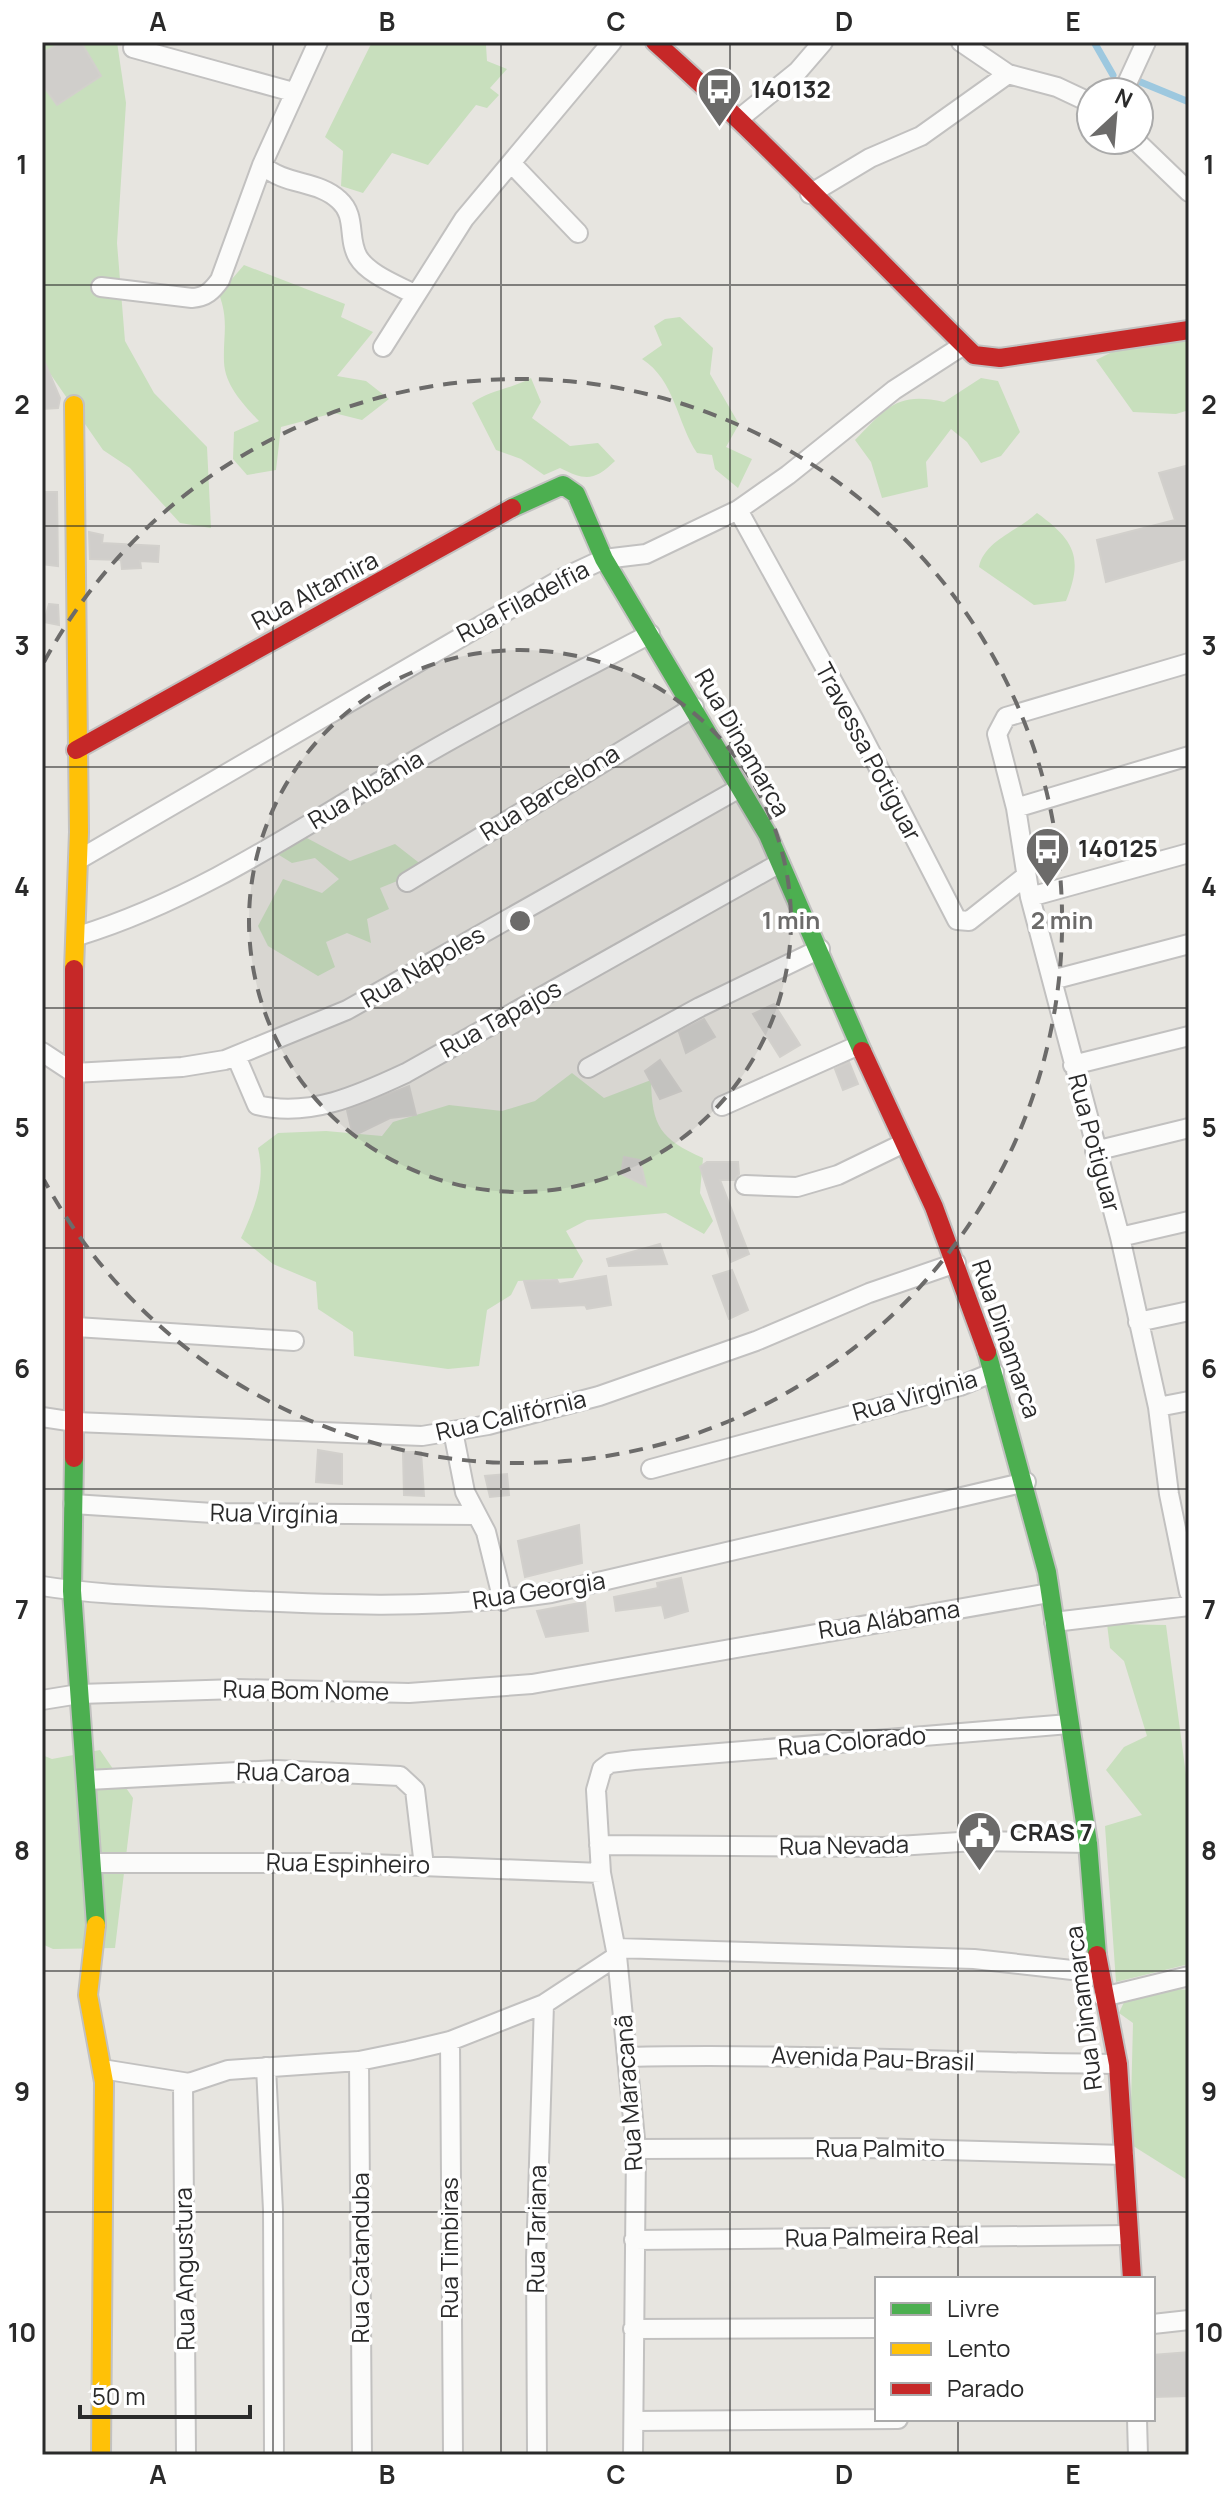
<svg xmlns="http://www.w3.org/2000/svg" width="1231" height="2497" font-family="Manrope,sans-serif">
<style>
.green{fill:#c8dfbd}
.lines{fill:none;stroke-linecap:round;stroke-linejoin:round}
.stream{stroke:#9dc8df;stroke-width:7}
.building{fill:#d0cecb;stroke:#d2d0cc;stroke-width:2}
.street-casing{stroke:#c2c1c0;stroke-width:22}
.fast-casing{stroke:#c2c1c0;stroke-width:22}
.slow-casing{stroke:#c2c1c0;stroke-width:22}
.jam-casing{stroke:#c2c1c0;stroke-width:22}
.street{stroke:#fbfbfa;stroke-width:18}
.fast{stroke:#4caf50;stroke-width:18}
.slow{stroke:#ffc107;stroke-width:18}
.jam{stroke:#c62828;stroke-width:18}
.grid{fill:none;stroke:#2a2a2a;stroke-width:2;stroke-opacity:0.55}
.ring{fill:none;stroke:#6c6b6a;stroke-width:4;stroke-dasharray:14 10}
.labels{text-anchor:middle;stroke-width:7;stroke-linejoin:round;paint-order:stroke}
.poi-label{font-size:24px;font-weight:bold;fill:#2a2a2a;stroke:#fff;text-anchor:start}
.street-label{font-size:24px;fill:#2a2a2a;stroke:#fff}
.centre{fill:#6c6b6a;stroke:#fff;stroke-width:4}
.ring-label{font-size:24px;text-anchor:middle;font-weight:bold;fill:#6c6b6a;stroke:#fff;stroke-width:7;stroke-linejoin:round;paint-order:stroke}
.neatline{fill:none;stroke:#2a2a2a;stroke-width:3}
.grid-label{font-size:26px;text-anchor:middle;font-weight:bold;fill:#2a2a2a}
</style>
<rect width="100%" height="100%" fill="#e7e5e0"/>
<path class="green" d="M42 42H117L126 103 117 243 125 341 154 393 207 447 211 528 180 523 130 468 103 450 42 362Z
M372 42H482L486 45 487 61 507 69 490 88 499 95 487 108 476 105 428 165 392 153 363 193 341 186 343 151 325 137Z
M244 265 345 304 341 317 373 332 337 376 366 381 389 399 362 420 334 413 281 427 276 470 247 475 233 459 234 432 259 421C244 405 225 386 224 362 223 335 229 321 219 294Z
M680 317 713 348 710 374 739 424 726 447 752 459 738 488 715 469 712 455 697 453C677 423 675 380 642 359L662 345 654 326 665 319Z
M1189 340V410L1176 414 1133 412 1096 360 1114 351Z
M531 378 541 402 532 418 570 446 598 443 615 461C594 481 586 481 560 468L544 475 521 459 496 450 472 403C490 390 511 389 531 378Z
M981 378 998 381 1020 432 1001 456 981 463 967 442 951 429 926 462 928 487 882 498 871 462 855 440C886 409 896 391 944 402Z
M1037 513C1074 540 1084 557 1066 601L1034 605 979 567C984 541 1018 531 1037 513Z
M305 837 350 861 395 844 427 869 380 888 389 909 367 919 371 943 347 933 326 942 335 967 318 976 268 946 258 926 283 879 322 893 339 879 315 858 292 863 279 855Z
M572 1073 604 1098 651 1080C652 1126 660 1139 703 1158L700 1193 713 1221 704 1234 666 1213 587 1220 566 1231 583 1261 573 1278 518 1281 511 1295 487 1310 479 1366 448 1369 354 1356 353 1332 318 1309 316 1282 273 1264 241 1238C255 1206 266 1183 258 1148L278 1133 326 1131 382 1136 393 1122 449 1105 502 1111 535 1101Z
M1107 1624 1166 1625 1189 1797V1964L1116 1982 1105 1826 1142 1815 1106 1770 1124 1747 1147 1736 1124 1661 1110 1648Z
M100 1750 133 1798 115 1948 53 1949 42 1944V1755L52 1759Z
M1147 1986 1189 1990V2181L1130 2144 1133 2023 1119 2013 1125 2000Z"/>
<g class="lines">
<path class="stream" d="M1094 42 1113 75
M1138 81 1189 102"/>
</g>
<path class="building" d="M63 42H81L101 76 57 105 42 84V53Z
M42 356 60 398 58 408 42 409Z
M1189 465V558L1106 582 1097 540 1175 520 1159 473Z
M42 492H57L58 566 42 564Z
M89 532 103 535 102 543 159 546 158 562 140 561 141 568 122 569 121 560 90 559Z
M49 604 58 605 59 625 44 622Z
M774 1004 800 1045 780 1057 753 1014Z
M704 1019 715 1037 686 1053 679 1032Z
M660 1060 681 1091 660 1099 645 1071Z
M849 1062 858 1084 843 1090 835 1069Z
M409 1086 416 1115 390 1118 353 1136 347 1110Z
M624 1157 640 1160 646 1186 621 1174Z
M707 1162H738L739 1174 734 1180H720L749 1254 731 1262 700 1167Z
M660 1244 667 1264 609 1266 607 1259Z
M732 1270 748 1310 729 1319 713 1276Z
M606 1276 611 1305 587 1309 585 1305 532 1308 524 1281 557 1280 559 1284Z
M318 1450 342 1454V1484L316 1482Z
M403 1452H421L424 1496 404 1495Z
M507 1474 509 1495 490 1497 485 1476Z
M579 1525 582 1563 525 1577 518 1541Z
M681 1578 688 1611 665 1618 662 1605 616 1611 614 1597 658 1588 657 1583Z
M585 1602 588 1631 546 1637 537 1611Z
M1189 2352V2396L1153 2397V2355Z"/>
<g class="lines">
<defs>
<path id="street" d="M961 42 1008 74 1057 87 1091 103
M133 48 293 92
M1123 92 1146 42
M740 118 798 71 823 42
M1135 140 1189 192
M512 164 578 233
M262 165C286 186 318 180 339 200 357 216 347 238 358 257 368 274 397 285 414 294
M810 194 870 158 921 136 1008 74
M101 287 192 298C206 297 212 291 220 280L262 165 318 42
M383 347 464 219 612 42
M738 510 854 720 957 920 969 921 1026 876
M1189 663 1006 717 997 734 1016 808 1030 897 1120 1237 1158 1407 1169 1494 1189 1592
M1016 808 1189 756
M78 860 563 578 604 559 646 554 738 510 788 475 894 390 962 346
M407 882 694 707
M1030 897 1189 853
M78 936C202 898 308 823 419 758 494 714 573 675 650 634
M1052 980 1189 944
M42 1052 74 1073 182 1067 225 1060 347 1010 738 789
M236 1056 257 1105C309 1118 359 1095 406 1073L780 863
M1073 1065 1189 1036
M588 1068 700 1007 820 949
M722 1106 859 1045
M1095 1151 1189 1128
M745 1185 797 1187 838 1175 902 1144
M1120 1237 1189 1221
M1138 1322 1189 1311
M76 1327 294 1341
M1158 1407 1189 1401
M42 1417 75 1422 422 1436 488 1425 599 1396 756 1341 869 1293 956 1263
M453 1431 465 1492 486 1532 503 1601
M651 1469 960 1386 994 1372
M73 1504 213 1513 475 1515
M42 1586C98 1595 155 1596 212 1599 326 1605 438 1610 551 1593L1026 1482
M1054 1622 1189 1606
M42 1700 79 1694 238 1689 409 1693 532 1684 1049 1593
M88 1780 277 1770 400 1776 415 1790 424 1866
M599 1845 883 1847 975 1841 1088 1843
M95 1863H345L601 1873
M616 1948 974 1959 1099 1973
M1103 1997 1189 1976
M450 2041 453 2455
M628 2057C791 2053 954 2063 1118 2064
M359 2061 362 2455
M266 2067 273 2210 274 2455
M102 2069 189 2083 228 2070 359 2061 408 2051 450 2041 544 2004 617 1956
M183 2083 186 2455
M636 2149 871 2148 1124 2155
M634 2240 1129 2235
M1153 2324 1189 2320
M633 2329 877 2328
M1137 2419 1138 2455
M634 2421 898 2419
M537 2455 536 2258 544 2004
M633 2455 636 2149 617 1956 601 1873 596 1790 602 1769 610 1763 634 1760 1069 1724"/>
<path id="fast" d="M512 508 563 485 576 494 604 559 768 835 862 1051
M987 1352 1047 1572 1088 1843 1097 1955
M74 1458 72 1591 96 1925"/>
<path id="slow" d="M74 405 79 832 74 969
M96 1925 88 1995 104 2082 101 2455"/>
<path id="jam" d="M655 42C766 141 868 251 974 355L1000 358 1189 330
M76 750 512 508
M862 1051 934 1207 987 1352
M74 1458V969
M1097 1955 1118 2064 1132 2279"/>
</defs>
<use href="#street" class="street-casing"/>
<use href="#fast" class="fast-casing"/>
<use href="#slow" class="slow-casing"/>
<use href="#jam" class="jam-casing"/>
<use href="#street" class="street"/>
<use href="#fast" class="fast"/>
<use href="#slow" class="slow"/>
<use href="#jam" class="jam"/>
</g>
<path class="grid" d="M273 42V2455M501 42V2455M730 42V2455M958 42V2279M42 285H1189M42 526H1189M42 767H1189M42 1008H1189M42 1248H1189M42 1489H1189M42 1730H1189M42 1971H1189M42 2212H1189M958 2419V2455"/>
<circle cx="520" cy="921" r="271" fill="#6c6b6a" fill-opacity=".12"/>
<g class="ring">
<circle cx="520" cy="921" r="271"/>
<path d="M44 662A542 542 0 1 1 44 1180"/>
</g>
<defs>
<symbol id="bus-pin" viewBox="-11 -11 22 30"><path d="M0 17L-7.5 6A9.5 9.5 0 1 1 7.5 6Z" fill="#6c6b6a" stroke="#fff"/><path d="M-5-6H5V4H4V6H2V4H-2V6H-4V4H-5ZM-3.5-4V0h7V-4ZM-3.5 1.2v1.5H-2V1.2ZM2 1.2v1.5H3.5V1.2Z" fill="#fff"/></symbol>
<symbol id="civic-pin" viewBox="-11 -11 22 30"><path d="M0 17L-7.5 6A9.5 9.5 0 1 1 7.5 6Z" fill="#6c6b6a" stroke="#fff"/><path d="M-.6-6.5H3V-4.5H.6V-3L4-1V1h2V6H-6V1h2V-1L-.6-3ZM-1.2 2.5V6h2.4V2.5Z" fill="#fff"/></symbol>
</defs>
<g fill-rule="evenodd">
<use href="#bus-pin" x="694" y="64" width="51" height="69"/>
<use href="#bus-pin" x="1022" y="824" width="51" height="69"/>
<use href="#civic-pin" x="954" y="1808" width="51" height="69"/>
</g>
<g class="labels">
<g class="poi-label">
<text x="751" y="98">140132</text>
<text x="1078" y="857">140125</text>
<text x="1010" y="1841">CRAS 7</text>
</g>
<g class="street-label">
<text transform="translate(315 591) rotate(-28)" y="8">Rua Altamira</text>
<text transform="translate(523 602) rotate(-28)" y="8">Rua Filadelfia</text>
<text transform="translate(742 743) rotate(60)" y="8">Rua Dinamarca</text>
<text transform="translate(868 752) rotate(62)" y="8">Travessa Potiguar</text>
<text transform="translate(366 790) rotate(-31)" y="8">Rua Albânia</text>
<text transform="translate(550 793) rotate(-32)" y="8">Rua Barcelona</text>
<text transform="translate(423 967) rotate(-30)" y="8">Rua Nápoles</text>
<text transform="translate(501 1019) rotate(-29)" y="8">Rua Tapajos</text>
<text transform="translate(1094 1143) rotate(75)" y="8">Rua Potiguar</text>
<text transform="translate(1006 1339) rotate(71)" y="8">Rua Dinamarca</text>
<text transform="translate(915 1396) rotate(-16)" y="8">Rua Virgínia</text>
<text transform="translate(511 1416) rotate(-13)" y="8">Rua Califórnia</text>
<text transform="translate(274 1514) rotate(1)" y="8">Rua Virgínia</text>
<text transform="translate(539 1591) rotate(-9)" y="8">Rua Georgia</text>
<text transform="translate(889 1620) rotate(-9)" y="8">Rua Alábama</text>
<text transform="translate(306 1691) rotate(1)" y="8">Rua Bom Nome</text>
<text transform="translate(852 1742) rotate(-5)" y="8">Rua Colorado</text>
<text transform="translate(293 1773) rotate(1)" y="8">Rua Caroa</text>
<text transform="translate(844 1846) rotate(-1)" y="8">Rua Nevada</text>
<text transform="translate(348 1864) rotate(1)" y="8">Rua Espinheiro</text>
<text transform="translate(1084 2008) rotate(-97)" y="8">Rua Dinamarca</text>
<text transform="translate(873 2059) rotate(2)" y="8">Avenida Pau-Brasil</text>
<text transform="translate(629 2093) rotate(-94)" y="8">Rua Maracanã</text>
<text x="880" y="2157">Rua Palmito</text>
<text transform="translate(537 2229) rotate(-89)" y="8">Rua Tariana</text>
<text transform="translate(882 2237) rotate(-1)" y="8">Rua Palmeira Real</text>
<text transform="translate(450 2248) rotate(-90)" y="8">Rua Timbiras</text>
<text transform="translate(361 2258) rotate(-90)" y="8">Rua Catanduba</text>
<text transform="translate(185 2269) rotate(-91)" y="8">Rua Angustura</text>
</g>
</g>
<circle cx="520" cy="921" r="12" class="centre"/>
<g class="ring-label">
<text x="791" y="929">1 min</text>
<text x="1062" y="929">2 min</text>
</g>
<rect width="1231" height="2497" fill="none" stroke="#ffffff" stroke-width="88"/>
<rect x="875" y="2277" width="280" height="144" fill="#ffffff" stroke="#aaaaaa" stroke-width="2"/>
<rect x="891" y="2303" width="40" height="12" fill="#4caf50" stroke="#aaaaaa" stroke-width="2"/>
<text x="947" y="2317" font-size="24" fill="#2a2a2a">Livre</text>
<rect x="891" y="2343" width="40" height="12" fill="#ffc107" stroke="#aaaaaa" stroke-width="2"/>
<text x="947" y="2357" font-size="24" fill="#2a2a2a">Lento</text>
<rect x="891" y="2383" width="40" height="12" fill="#c62828" stroke="#aaaaaa" stroke-width="2"/>
<text x="947" y="2397" font-size="24" fill="#2a2a2a">Parado</text>
<g transform="translate(1115 116) rotate(26)"><circle r="38" fill="#ffffff" stroke="#aaaaaa" stroke-width="2"/>
<path d="M0-6L14 30L0 20L-14 30Z" fill="#6c6b6a"/>
<text y="-12" font-size="22" font-weight="bold" text-anchor="middle" fill="#2a2a2a">N</text>
</g>
<path d="M80 2405v12h170v-12" fill="none" stroke="#2a2a2a" stroke-width="4"/>
<text x="92" y="2405" font-size="24" fill="#2a2a2a" stroke="#ffffff" stroke-width="6" paint-order="stroke">50 m</text>
<rect x="44" y="44" width="1143" height="2409" class="neatline"/>
<g class="grid-label">
<text x="158" y="31">A</text>
<text x="387" y="31">B</text>
<text x="616" y="31">C</text>
<text x="844" y="31">D</text>
<text x="1073" y="31">E</text>
<text x="22" y="174">1</text>
<text x="1209" y="174">1</text>
<text x="22" y="414">2</text>
<text x="1209" y="414">2</text>
<text x="22" y="655">3</text>
<text x="1209" y="655">3</text>
<text x="22" y="896">4</text>
<text x="1209" y="896">4</text>
<text x="22" y="1137">5</text>
<text x="1209" y="1137">5</text>
<text x="22" y="1378">6</text>
<text x="1209" y="1378">6</text>
<text x="22" y="1619">7</text>
<text x="1209" y="1619">7</text>
<text x="22" y="1860">8</text>
<text x="1209" y="1860">8</text>
<text x="22" y="2101">9</text>
<text x="1209" y="2101">9</text>
<text x="22" y="2342">10</text>
<text x="1209" y="2342">10</text>
<text x="158" y="2484">A</text>
<text x="387" y="2484">B</text>
<text x="616" y="2484">C</text>
<text x="844" y="2484">D</text>
<text x="1073" y="2484">E</text>
</g>
</svg>
